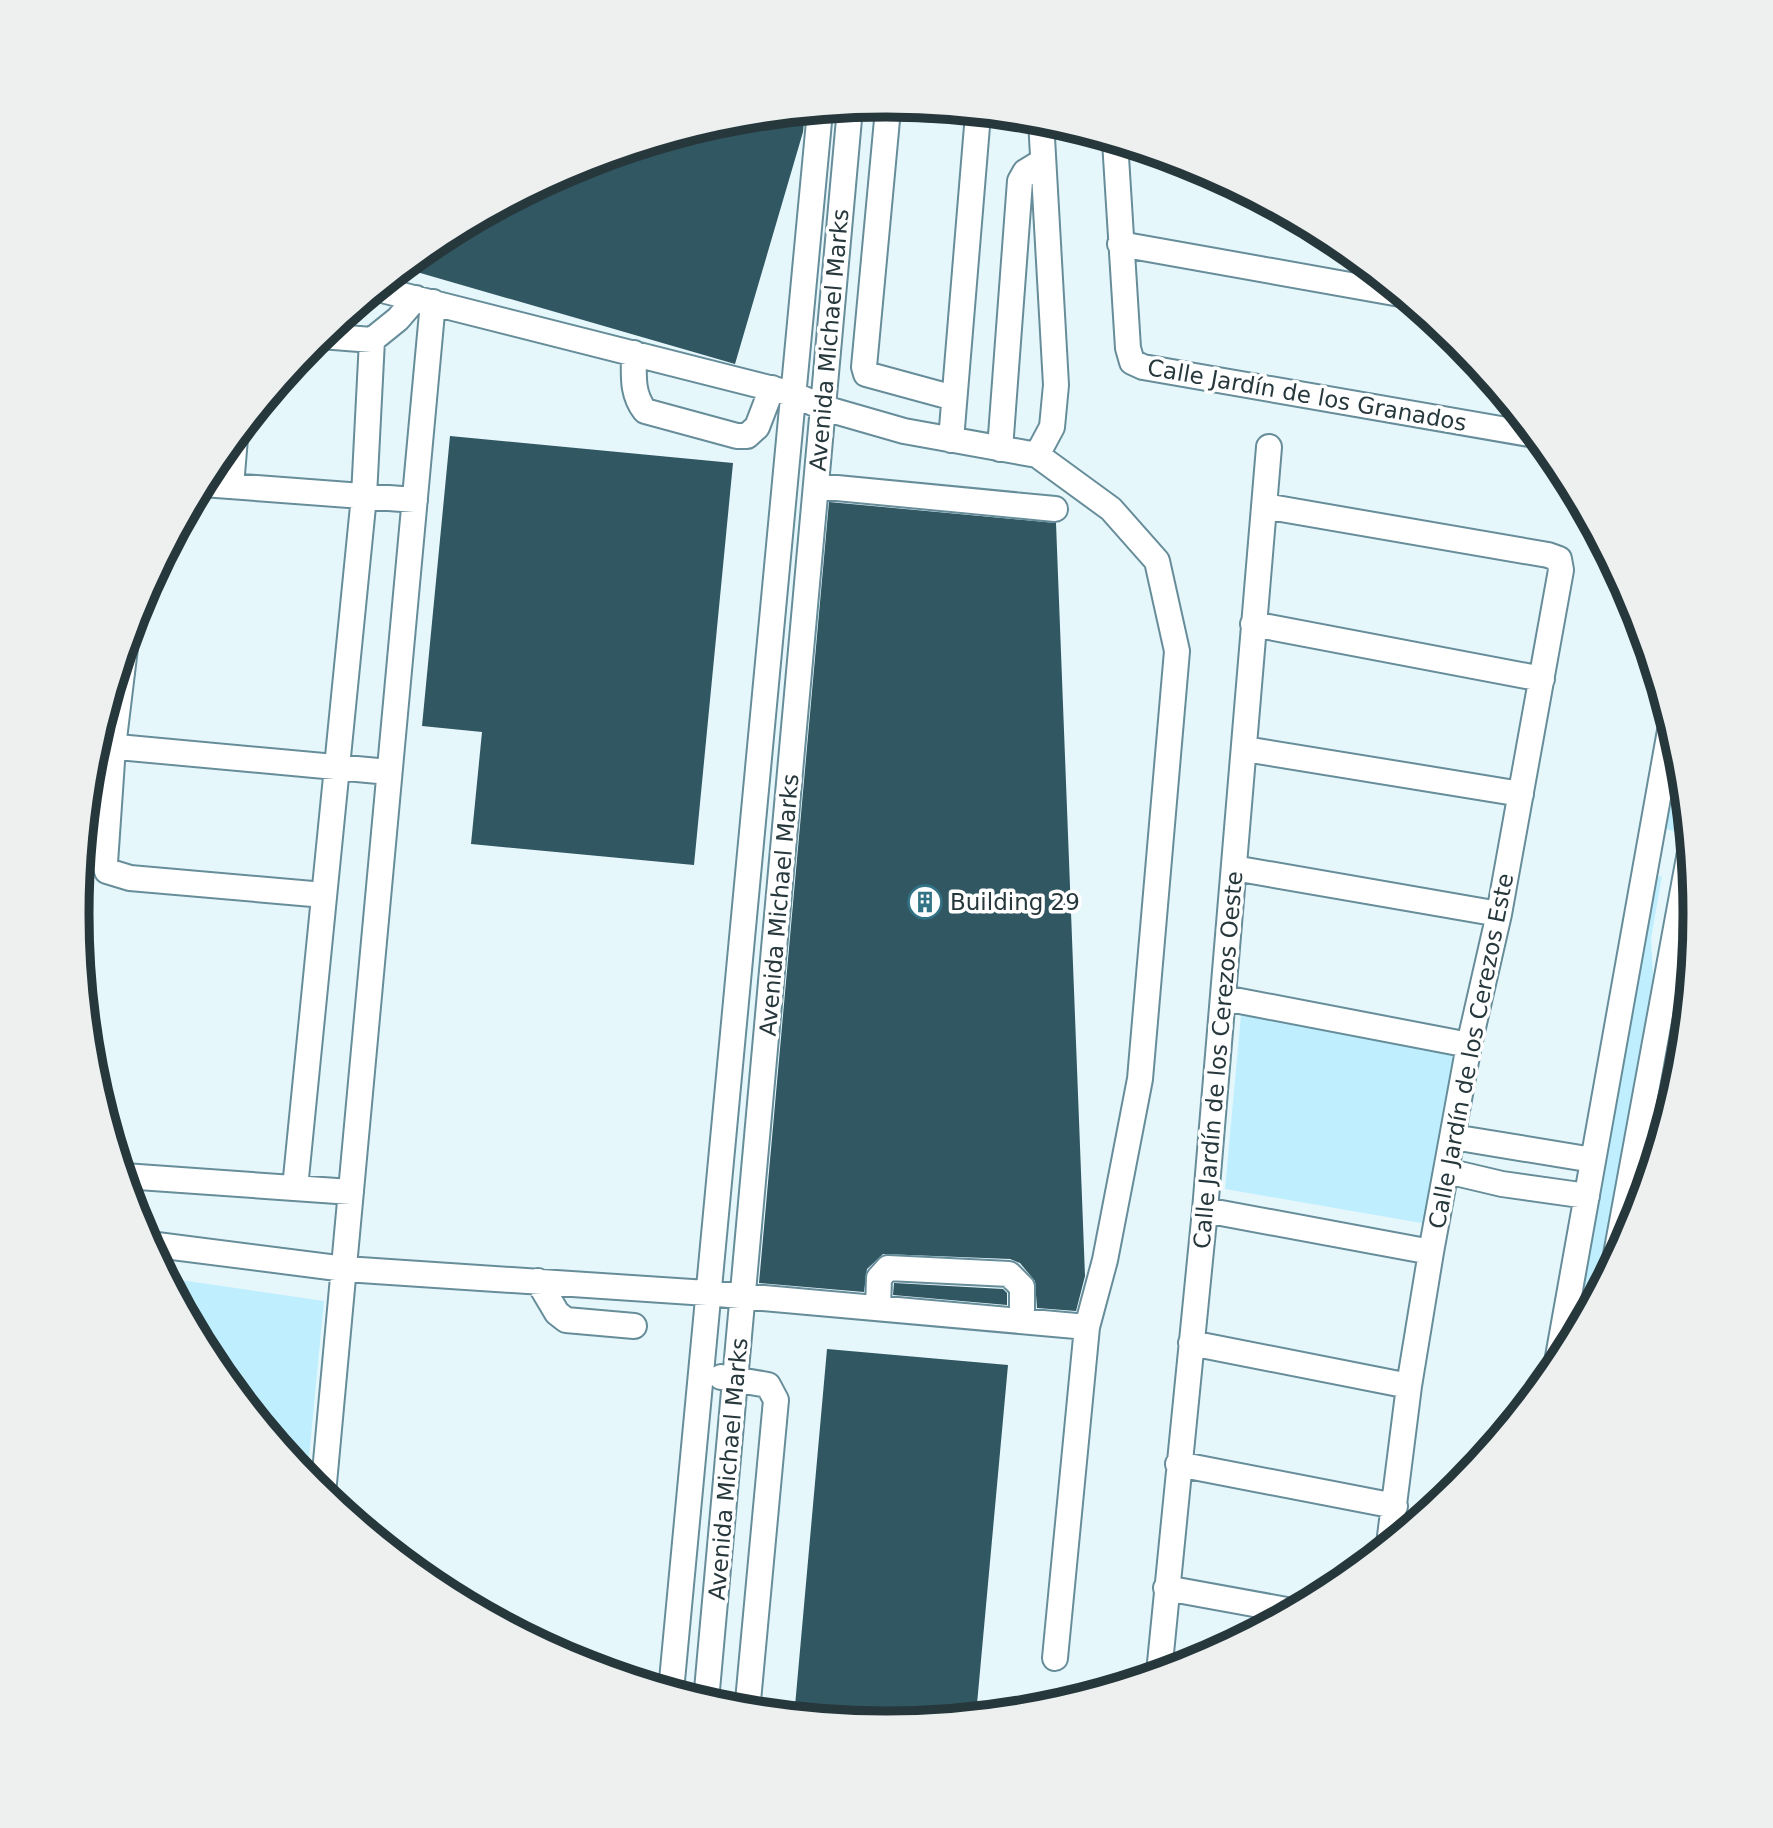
<svg xmlns="http://www.w3.org/2000/svg" width="1773" height="1828" font-family="'DejaVu Sans',sans-serif">
<style>
.green{fill:#bfeffe}
.building{fill:#315763}
.lines{fill:none;stroke-linecap:round;stroke-linejoin:round}
.minor-casing{stroke:#668d99;stroke-width:28}
.minor{stroke:#fff;stroke-width:24}
.labels{text-anchor:middle;stroke-width:7;stroke-linejoin:round;paint-order:stroke}
.street-label{font-size:23px;fill:#27383d;stroke:#fff}
.poi-label{font-size:23px;fill:#27383d;stroke:#fff;text-anchor:start}
.rim{fill:none;stroke:#27383d;stroke-width:9}
</style>
<rect width="100%" height="100%" fill="#e6f7fc"/>
<path class="green" d="M1679 750 1686 814 1682 835 1665 828Z
M1662 876 1651 939 1653 975 1596 1296 1564 1355 1648 878Z
M1241 1015 1457 1056 1427 1224 1225 1189Z
M167 1278 324 1301 307 1478 213 1363Z"/>
<path class="building" d="M805 113 803 132 735 364 403 268 437 241 577 166 729 120Z
M450 436 733 463 694 865 471 844 482 732 422 726Z
M829 502 1056 523 1085 1276 1076 1311 1037 1308 1035 1281 1020 1263 1010 1259 883 1254 867 1269 864 1292 759 1283Z
M894 1283 1003 1289 1007 1293V1305L893 1295Z
M827 1349 1008 1365 976 1715 935 1719 795 1706Z"/>
<g class="lines">
<defs>
<path id="minor" d="M937 109 897 107 888 109 864 367 866 374 954 398
M1115 141 1128 348 1132 362 1143 367 1535 435
M1120 244 1400 294
M321 336 372 340 398 319 416 298
M634 353C634 374 631 393 645 411L737 436H747L757 427 772 388
M951 440 978 114
M1000 449 1020 181 1025 172 1043 161
M1037 455 1052 427 1056 385 1041 120
M203 484 415 500
M231 486 235 438
M816 486 1055 509
M1264 506 1548 555 1559 559 1561 570 1499 914 1469 1045 1431 1252 1409 1386 1389 1544
M1253 624 1542 679
M125 648 113 747 105 863 107 871 130 878 324 895
M96 745 389 772
M1245 749 1521 794
M1234 868 1499 914
M1224 998 1469 1045
M1453 1137 1593 1160
M1447 1171 1502 1184 1587 1196
M124 1176 351 1192
M295 1188 364 496 372 340
M1205 1210 1431 1252
M149 1244 345 1269 707 1293 1087 1327 1105 1260 1140 1079 1177 651 1157 561 1111 509 1037 455 904 431 824 408 793 394 378 289
M1615 1260 1690 852
M538 1281 557 1313 566 1320 634 1326
M878 1308 879 1278 888 1268 1009 1274 1022 1287V1321
M1191 1343 1409 1386
M1556 1368 1671 725
M721 1377 768 1385 776 1400 748 1701 737 1707 722 1706
M1178 1464 1395 1506
M323 1494 433 302
M1166 1588 1292 1611
M1055 1658 1087 1327
M1159 1673 1205 1210 1269 447
M671 1691 820 111
M706 1701 850 108"/>
</defs>
<use href="#minor" class="minor-casing"/>
<use href="#minor" class="minor"/>
</g>
<defs>
<symbol id="building-ring" viewBox="-11 -11 22 22"><circle r="9.5" fill="#fff" stroke="#327486" stroke-width="1.5"/><path d="M-4-6H4V6H1V3H-1V6H-4ZM-2.5-4.3h1.7v1.8h-1.7ZM.8-4.3h1.7v1.8H.8ZM-2.5-1h1.7V.8h-1.7ZM.8-1h1.7V.8H.8Z" fill="#327486"/></symbol>
</defs>
<g fill-rule="evenodd">
<use href="#building-ring" x="906" y="883" width="38" height="38"/>
</g>
<g class="labels">
<g class="street-label">
<text transform="translate(829 340) rotate(-85)" y="8">Avenida Michael Marks</text>
<text transform="translate(1307 395) rotate(10)" y="8">Calle Jardín de los Granados</text>
<text transform="translate(779 905) rotate(-85)" y="8">Avenida Michael Marks</text>
<text transform="translate(1471 1051) rotate(-79)" y="8">Calle Jardín de los Cerezos Este</text>
<text transform="translate(1218 1060) rotate(-85)" y="8">Calle Jardín de los Cerezos Oeste</text>
<text transform="translate(728 1469) rotate(-85)" y="8">Avenida Michael Marks</text>
</g>
<g class="poi-label">
<text x="950" y="910">Building 29</text>
</g>
</g>
<path d="M0 0H1773V1828H0ZM89 914a797 797 0 1 1 1594 0a797 797 0 1 1-1594 0Z" fill="#eeefef" fill-rule="evenodd"/>
<path class="rim" d="M89 914a797 797 0 1 1 1594 0a797 797 0 1 1-1594 0Z"/>
</svg>
